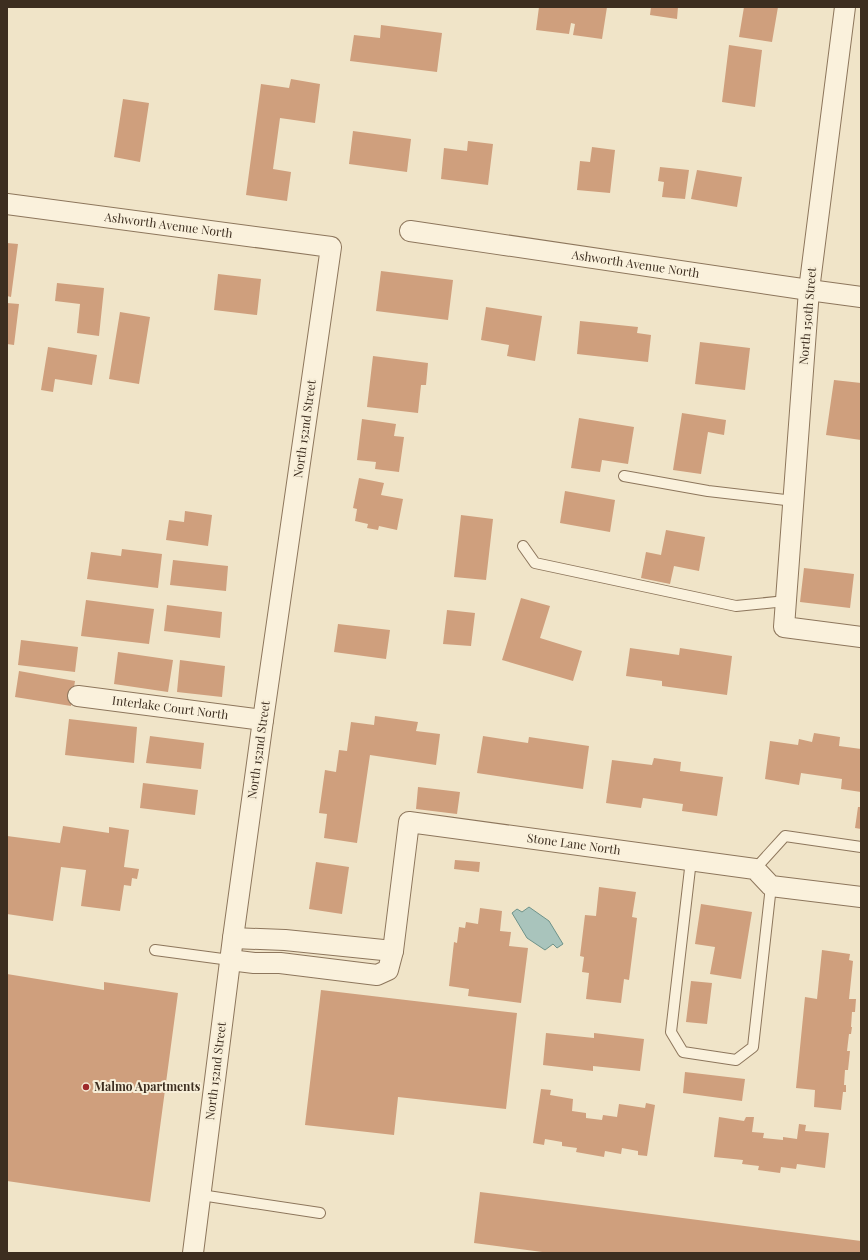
<svg xmlns="http://www.w3.org/2000/svg" width="868" height="1260" font-family="'Playfair Display',serif">
<style>
.water{fill:#a9c4bc;stroke:#6f938a}
.building{fill:#cf9f7d}
.lines{fill:none;stroke-linecap:round;stroke-linejoin:round}
.service-casing{stroke:#8d765c;stroke-width:12}
.minor-casing{stroke:#8d765c;stroke-width:22}
.service{stroke:#faf1dc;stroke-width:10}
.minor{stroke:#faf1dc;stroke-width:20}
.poi-dot{fill:#9e2a2b;stroke:#f7eed8;stroke-width:1.5}
.labels{text-anchor:middle;stroke-width:4;stroke-linejoin:round;paint-order:stroke}
.street-label{font-size:12px;fill:#3d2e20;stroke:#f7eed8}
.poi-label{font-size:12px;font-weight:bold;fill:#3d2e20;stroke:#f7eed8;text-anchor:start}
</style>
<rect width="100%" height="100%" fill="#f0e4c8"/>
<path class="water" d="M529 907 549 921 563 944 557 948 553 944 545 950 527 938 512 913 517 909 522 912Z"/>
<path class="building" d="M539 7H607L602 39 573 35 575 24 571 23 569 34 536 30Z
M651 7H678L677 19 650 15Z
M744 7H778L772 42 739 37Z
M381 25 442 33 437 72 350 61 354 35 380 38Z
M729 45 762 50 755 107 722 102Z
M291 79 320 84 315 123 280 118 273 169 291 172 287 201 246 195 261 84 289 88Z
M123 99 149 103 140 162 114 157Z
M353 131 411 139 407 172 349 164Z
M468 141 493 144 488 185 441 179 444 148 467 151Z
M592 147 615 150 610 193 577 190 580 161 590 162Z
M660 167 689 170 685 199 662 197 664 182 658 181Z
M697 170 742 177 737 207 691 199Z
M7 243 18 244 11 297 7 296Z
M381 271 453 280 448 320 376 311Z
M218 274 261 279 257 315 214 310Z
M57 283 104 288 99 336 77 333 80 304 55 301Z
M7 303 19 304 14 345 7 344Z
M486 307 542 316 535 361 507 356 509 345 481 340Z
M120 312 150 317 139 384 109 379Z
M580 321 638 327 637 333 651 335 648 362 577 354Z
M700 342 750 348 745 390 695 384Z
M48 347 97 355 92 385 55 379 53 392 41 390Z
M373 356 428 363 426 385H421L418 413 367 407Z
M834 380 861 383V440L826 435Z
M682 413 726 420 724 435 708 432 701 474 673 470Z
M579 418 634 427 628 464 602 460 600 472 571 468Z
M362 419 396 424 394 436 404 437 399 472 375 469 376 462 357 460Z
M359 478 384 483 381 495 403 499 397 530 379 526 378 530 367 528 368 524 355 521 357 509 353 508Z
M565 491 615 500 610 532 560 523Z
M185 511 212 515 208 546 166 540 169 520 184 522Z
M461 515 493 519 486 580 454 577Z
M666 530 705 537 699 571 674 566 670 584 641 578 646 552 661 555Z
M122 549 162 554 158 588 87 579 91 552 121 556Z
M173 560 228 566 226 591 170 585Z
M804 568 854 574 850 608 800 602Z
M521 598 550 606 540 638 582 651 573 681 502 660Z
M86 600 154 609 149 644 81 636Z
M167 605 222 612 220 638 164 631Z
M447 610 475 613 471 646 443 644Z
M338 624 390 630 386 659 334 652Z
M21 640 78 647 75 672 18 665Z
M630 648 679 655 680 648 732 656 727 695 662 686V681L626 676Z
M118 652 173 660 168 692 114 684Z
M180 660 225 666 222 697 177 692Z
M19 671 75 681 71 706 15 697Z
M375 716 418 722 416 731 440 734 436 765 370 755 357 843 324 838 327 814 319 813 325 770 336 772 339 750 347 751 351 722 374 725Z
M69 719 137 727 134 763 65 755Z
M814 733 840 737 839 746 861 749V792L841 789 842 779 801 773 799 785 765 779 770 741 798 745 799 739 812 742Z
M150 736 204 743 201 769 146 763Z
M483 736 528 743 529 737 589 746 583 789 477 773Z
M654 758 681 762 680 771 723 777 717 816 682 811 683 804 643 798 641 808 606 803 612 760 652 765Z
M143 783 198 790 195 815 140 808Z
M418 787 460 792 457 814 416 809Z
M858 807H861V829L855 828Z
M63 826 109 833V827L129 830 124 867 139 869 137 879 132 878 131 886 124 885 120 911 81 906 86 870 61 867 53 921 7 914V836L60 843Z
M455 860 480 862 479 872 454 869Z
M316 862 349 867 342 914 309 909Z
M599 887 636 892 632 917 637 918 629 980 624 979 621 1003 586 999 589 973 582 972 584 957 580 956 585 915 596 916Z
M701 904 752 912 741 979 710 974 715 947 695 944Z
M480 908 502 911 500 931 511 932 509 946 528 948 521 1003 468 996 469 989 449 986 454 942 457 943 459 927 465 928 466 922 478 924Z
M822 950 850 954 849 960 853 961 849 999H856L855 1012H852L851 1027H852L851 1034H849L847 1051H850L848 1070H845L844 1085H846V1092H843L841 1110 814 1107 815 1090 796 1088 805 997 817 999Z
M7 974 104 990V982L178 993 150 1202 7 1181Z
M691 981 712 983 707 1024 686 1022Z
M321 990 517 1013 506 1109 398 1097 394 1135 305 1125Z
M546 1033 594 1038V1033L644 1039 640 1071 593 1066V1071L543 1065Z
M685 1072 745 1079 742 1101 683 1093Z
M541 1089 551 1090 550 1095 573 1099 572 1111 586 1113V1118L602 1120 603 1115 617 1117 619 1104 645 1108 646 1103 655 1105 647 1156 638 1155V1151L622 1148 621 1154 605 1151 604 1157 576 1152 577 1148 562 1146V1142L545 1139 544 1145 533 1143Z
M719 1117 744 1121 746 1117H754L752 1132 764 1133 763 1138 783 1140V1137L797 1139 799 1124 806 1125 805 1131 829 1133 825 1168 797 1164 796 1169 781 1167 780 1173 758 1170 759 1166 742 1164 743 1160 714 1157Z
M480 1192 861 1241V1253H550L474 1243Z"/>
<g class="lines">
<defs>
<path id="service" d="M624 476 708 491 794 501
M523 546 535 563 736 606 786 601
M691 860 671 1032 683 1052 736 1060 753 1047 771 886
M755 869 785 836 861 847
M155 950 230 960
M201 1195 320 1213"/>
<g id="minor">
<path d="M845 7 809 290 784 627 861 637"/>
<path id="s1" d="M7 204 331 247 263 720 233 938 193 1253"/>
<path id="s2" d="M410 231 809 290 861 297"/>
<path id="s3" d="M78 696 263 720"/>
<path d="M233 938 285 940 393 951"/>
<path id="s4" d="M230 960 254 963H280L377 975 388 970 393 951 409 822 755 869 771 886 861 897"/>
</g>
</defs>
<use href="#service" class="service-casing"/>
<use href="#minor" class="minor-casing"/>
<use href="#service" class="service"/>
<use href="#minor" class="minor"/>
</g>
<circle class="poi-dot" cx="86" cy="1087" r="4"/>
<g class="labels">
<g class="street-label">
<text dy="4" stroke="none"><textPath href="#s1" startOffset="163">Ashworth Avenue North</textPath></text>
<text dy="4" stroke="none"><textPath href="#s2" startOffset="228">Ashworth Avenue North</textPath></text>
<text transform="translate(808 316) rotate(-85)" y="4">North 150th Street</text>
<text transform="translate(305 429) rotate(-82)" y="4">North 152nd Street</text>
<text dy="4" stroke="none"><textPath href="#s3" startOffset="93">Interlake Court North</textPath></text>
<text transform="translate(259 750) rotate(-82)" y="4">North 152nd Street</text>
<text dy="4" stroke="none"><textPath href="#s4" startOffset="476">Stone Lane North</textPath></text>
<text transform="translate(216 1071) rotate(-83)" y="4">North 152nd Street</text>
</g>
<g class="poi-label">
<text x="94" y="1091">Malmo Apartments</text>
</g>
</g>
<rect width="868" height="1260" fill="none" stroke="#3d2e20" stroke-width="16"/>
</svg>
